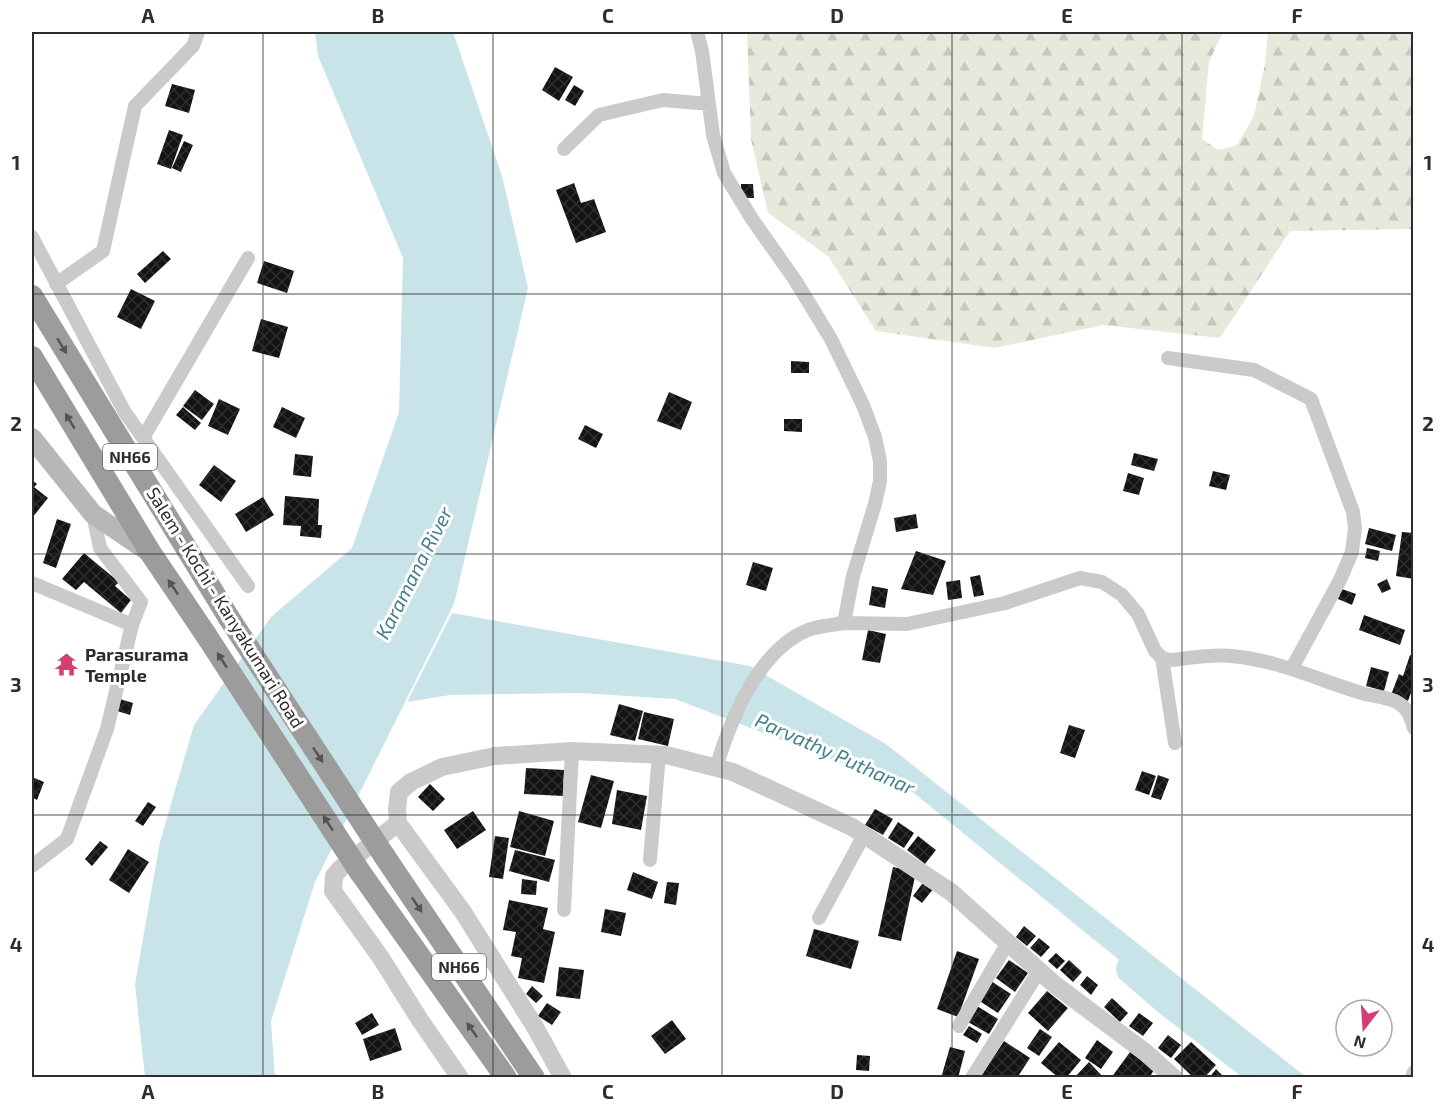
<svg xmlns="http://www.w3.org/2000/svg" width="1445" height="1109" font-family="'Exo 2',sans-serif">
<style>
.forest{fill:url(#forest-firs)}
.water{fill:#c9e4e8}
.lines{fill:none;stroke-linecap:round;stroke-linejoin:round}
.river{stroke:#c9e4e8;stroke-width:30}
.building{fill:url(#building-cross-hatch)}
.minor{stroke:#cacaca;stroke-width:14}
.tertiary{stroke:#cacaca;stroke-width:18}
.secondary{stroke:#b7b7b7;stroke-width:20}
.trunk{stroke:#9c9c9c;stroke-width:22}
.trunk-bridge{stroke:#9c9c9c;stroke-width:22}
.oneway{fill:#545454}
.grid{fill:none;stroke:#2d2d2d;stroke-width:1.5;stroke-opacity:0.55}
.labels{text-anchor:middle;stroke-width:6;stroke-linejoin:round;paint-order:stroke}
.shield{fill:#fff;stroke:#6c6c6c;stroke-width:1.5}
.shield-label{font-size:16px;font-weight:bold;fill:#2d2d2d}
.street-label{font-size:18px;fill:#2d2d2d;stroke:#fff}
.poi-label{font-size:18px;font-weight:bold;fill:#2d2d2d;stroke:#fff;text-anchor:start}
.water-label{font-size:20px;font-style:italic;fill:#437f88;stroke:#fff}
.neatline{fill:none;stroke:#2d2d2d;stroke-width:2}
.grid-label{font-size:20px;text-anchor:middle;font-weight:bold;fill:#2d2d2d}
</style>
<defs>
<pattern id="forest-firs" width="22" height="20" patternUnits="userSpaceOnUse" patternTransform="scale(1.5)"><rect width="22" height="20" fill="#e7e9dc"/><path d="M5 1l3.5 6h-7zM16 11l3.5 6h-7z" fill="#c6c8bd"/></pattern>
<pattern id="building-cross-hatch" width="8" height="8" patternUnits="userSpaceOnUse" patternTransform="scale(1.5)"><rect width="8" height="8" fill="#141414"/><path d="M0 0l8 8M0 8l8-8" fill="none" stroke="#2e2e2e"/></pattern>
</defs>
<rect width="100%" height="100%" fill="#fff"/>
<path class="forest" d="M747 32H1223L1209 62 1202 139 1218 150 1237 145 1254 116 1265 64 1268 32H1413V229L1290 231 1220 338 1103 325 995 348 876 331 828 256 768 213 751 139Z"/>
<path class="water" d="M315 32H453L502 176 528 288 454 604 315 882 271 1021 275 1077H145L135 984 160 842 194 725 271 617 352 548 399 412 403 258 318 56Z
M452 613 750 666 886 744 1306 1077H1263L909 789 675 699 581 693 450 695 407 702Z"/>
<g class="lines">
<path class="river" d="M1131 969 1168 1001 1268 1078"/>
</g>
<path class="building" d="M555 67 573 77 559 101 542 90Z
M172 84 195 90 189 113 165 106Z
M574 85 584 91 575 106 565 100Z
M169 130 183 135 171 169 157 164Z
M184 141 193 145 181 172 172 168Z
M574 183 581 203 594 199 606 232 576 243 556 190Z
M741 184H753L754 198H741Z
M163 251 171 259 145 283 137 274Z
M264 261 294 271 287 293 257 283Z
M131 289 155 301 141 329 117 317Z
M261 319 288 327 279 358 252 351Z
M791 361 809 362V373H791Z
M195 390 214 404 202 420 183 406Z
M669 392 692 402 681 430 657 421Z
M219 399 240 409 228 435 208 426Z
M183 407 201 423 195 430 176 415Z
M282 407 305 418 296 438 273 427Z
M784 419H802V432L784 431Z
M585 425 603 434 596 448 578 439Z
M1134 453 1158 459 1154 471 1131 465Z
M295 454 313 456 311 477 293 475Z
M214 465 236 481 221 502 199 485Z
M1213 471 1230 475 1226 490 1209 486Z
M1128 473 1144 478 1139 495 1123 491Z
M32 480 37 484 34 487 48 498 32 518Z
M285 496 319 499 318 525H322L321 538 300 536 301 526 283 525Z
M263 497 274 515 246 532 235 514Z
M916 514 918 528 896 532 894 518Z
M57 519 71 524 56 568 43 563Z
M1369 528 1396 535 1392 551 1365 544Z
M1402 532 1414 533V579L1396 576Z
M1367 548 1380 551 1378 561 1365 558Z
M916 551 946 561 933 595 901 589Z
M84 553 119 582 115 586 131 600 121 613 84 582 76 590 62 579Z
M753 562 773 568 766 591 746 585Z
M980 575 984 595 974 597 970 577Z
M1387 579 1391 589 1382 593 1377 584Z
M960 580 962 598 948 600 946 582Z
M872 586 888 589 885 608 869 605Z
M1342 589 1356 594 1352 605 1338 599Z
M1364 615 1405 630 1400 645 1359 630Z
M868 630 886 634 880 663 862 660Z
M1410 655 1414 656V684L1408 701 1391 695 1399 674 1403 676Z
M1371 667 1389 672 1384 691 1366 686Z
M120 699 133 703 130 715 117 711Z
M619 704 643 711 635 741 610 735Z
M644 712 674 719 668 746 638 739Z
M1069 725 1085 730 1075 758 1060 753Z
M526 768 564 770 563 796 524 794Z
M1142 771 1156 776 1149 795 1135 790Z
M591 775 614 781 601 828 578 822Z
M1158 775 1169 779 1161 800 1151 797Z
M32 777 44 782 37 800 32 797Z
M430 784 445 799 433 811 418 797Z
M617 790 647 796 641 830 612 824Z
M148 802 156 807 143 826 135 821Z
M875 809 893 819 883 835 865 825Z
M473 811 486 830 457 849 444 830Z
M519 811 554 821 545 856 510 847Z
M898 822 914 833 904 848 888 838Z
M495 836 509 838 503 879 489 877Z
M918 836 936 850 925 864 907 850Z
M100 841 108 847 92 866 85 859Z
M128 849 149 862 129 893 109 880Z
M515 850 555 860 549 882 509 871Z
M893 867 916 872 901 941 878 936Z
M633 872 658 882 652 899 627 890Z
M522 879 537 881 536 895 521 894Z
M925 880 934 888 922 903 913 896Z
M667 882 679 883 676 905 664 903Z
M509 900 548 908 543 929 555 932 544 983 518 978 522 958 511 956 516 932 503 930Z
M605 909 626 913 621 936 601 932Z
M1024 926 1036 936 1027 946 1016 937Z
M814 929 859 941 851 969 806 956Z
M1039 938 1050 947 1041 957 1030 948Z
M957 951 979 959 958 1017 937 1009Z
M1056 953 1065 961 1057 969 1048 961Z
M1009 960 1028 973 1015 992 996 978Z
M1069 960 1082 972 1073 982 1060 970Z
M559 967 584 970 580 999 556 996Z
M1087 976 1098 985 1091 995 1080 985Z
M991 981 1011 994 998 1013 978 1000Z
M532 986 543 996 536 1003 526 994Z
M1047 991 1068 1008 1048 1031 1028 1013Z
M1112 998 1128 1013 1120 1022 1104 1007Z
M547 1003 561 1012 552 1025 538 1016Z
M977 1006 998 1019 989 1034 968 1022Z
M372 1013 379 1025 362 1035 355 1023Z
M1139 1013 1153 1023 1143 1036 1129 1026Z
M672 1020 686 1039 665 1054 651 1036Z
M969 1026 982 1034 977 1043 963 1035Z
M395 1028 402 1050 370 1061 363 1039Z
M1040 1029 1052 1037 1039 1056 1027 1048Z
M1168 1035 1181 1045 1171 1058 1158 1048Z
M1097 1040 1113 1052 1101 1069 1085 1058Z
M1004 1041 1030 1058 1017 1078H984L981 1076Z
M1059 1042 1081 1060 1066 1078H1059L1041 1063Z
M1191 1042 1216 1065 1204 1078H1194L1174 1059Z
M950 1047 965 1051 958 1078H941Z
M1130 1052 1154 1070 1149 1078H1111Z
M857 1055 870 1056 869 1071 856 1070Z
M1089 1062 1104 1078H1074Z
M1216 1069 1225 1078H1209Z"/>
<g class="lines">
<path class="minor" d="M697 32 702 51 713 135 724 173 752 219 795 280 831 339 863 405 875 437 880 461V481L875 504 853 576 844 623C832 625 818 626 808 630 758 650 730 721 716 768
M564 149 599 115 663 100 709 104
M32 237 124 411 248 586
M56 284 103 251 135 106 193 46 198 32
M1168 358 1254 370 1311 399 1353 512 1355 528 1352 552 1340 580 1292 668
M143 438 248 258
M32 583 132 625
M844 623 907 624 1005 603 1080 578 1102 582 1122 595 1138 614 1155 651 1162 658 1171 660C1190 658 1212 654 1231 656 1279 660 1320 681 1365 694 1377 697 1390 697 1400 704 1409 710 1411 719 1414 728
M1162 658 1175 743
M650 860 659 755
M32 866 67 839 107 729 132 625 141 602 100 548 93 514
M564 910 572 751
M819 918 864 835
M959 1026 1007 944
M972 1078 1039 971
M1412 1078 1414 1072"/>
<path class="tertiary" d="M398 823 340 869 334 876 333 891 381 958 420 1020 460 1078
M563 1078 535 1027 463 912 398 823 397 809 399 792 411 782 442 767 495 756 572 751 666 755 733 772 852 827 951 892 1054 984 1145 1052 1174 1078"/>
<path class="secondary" d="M32 438 93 514 149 552"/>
<path class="trunk" d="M32 296 229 618
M32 357 150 552 206 635
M385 857 534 1078
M360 872 506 1078"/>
<path class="trunk-bridge" d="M229 618 385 857
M206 635 360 872"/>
</g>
<defs><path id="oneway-solid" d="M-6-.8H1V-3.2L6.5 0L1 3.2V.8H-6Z" transform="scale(1.5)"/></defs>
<g class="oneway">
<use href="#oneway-solid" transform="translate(62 346) rotate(58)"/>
<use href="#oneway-solid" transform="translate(70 421) rotate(-121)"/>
<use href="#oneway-solid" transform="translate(173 587) rotate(-124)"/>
<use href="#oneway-solid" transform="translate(222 660) rotate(-123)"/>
<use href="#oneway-solid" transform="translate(318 755) rotate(57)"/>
<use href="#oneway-solid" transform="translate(328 823) rotate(-123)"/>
<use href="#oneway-solid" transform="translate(417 905) rotate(56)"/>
<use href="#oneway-solid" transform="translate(472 1030) rotate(-125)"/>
</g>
<path class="grid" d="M263 32V1078M493 32V1078M722 32V1078M952 32V1078M1182 32V1078M32 294H1414M32 554H1414M32 815H1414"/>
<defs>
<symbol id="temple-bare" viewBox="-9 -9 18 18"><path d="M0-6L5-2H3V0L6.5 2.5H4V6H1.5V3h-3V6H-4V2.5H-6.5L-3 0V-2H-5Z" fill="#d53e72" stroke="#fff" stroke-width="2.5" paint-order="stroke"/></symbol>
</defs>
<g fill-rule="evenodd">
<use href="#temple-bare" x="50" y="648" width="33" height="33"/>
</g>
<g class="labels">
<g class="shield">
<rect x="103" y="444" width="54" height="26" rx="4.5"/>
<rect x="432" y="954" width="54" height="26" rx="4.5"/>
</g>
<g class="shield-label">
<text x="130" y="463">NH66</text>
<text x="459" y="973">NH66</text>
</g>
<g class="street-label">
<text transform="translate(225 608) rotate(58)" y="6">Salem - Kochi - Kanyakumari Road</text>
</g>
<g class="poi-label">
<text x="85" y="661">Parasurama<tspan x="85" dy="21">Temple</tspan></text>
</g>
<g class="water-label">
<text transform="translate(414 573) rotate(-63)" y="7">Karamana River</text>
<text transform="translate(835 754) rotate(24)" y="7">Parvathy Puthanar</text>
</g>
</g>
<rect width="1445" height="1109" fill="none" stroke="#ffffff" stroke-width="66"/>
<g transform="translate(1364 1028) rotate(197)"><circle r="28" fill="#ffffff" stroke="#ababab" stroke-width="1.5"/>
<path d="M0-4.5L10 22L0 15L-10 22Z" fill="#d53e72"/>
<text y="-9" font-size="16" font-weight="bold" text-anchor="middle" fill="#2d2d2d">N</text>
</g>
<rect x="33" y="33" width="1379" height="1043" class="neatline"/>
<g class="grid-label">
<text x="148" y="23">A</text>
<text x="378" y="23">B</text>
<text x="608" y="23">C</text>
<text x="837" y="23">D</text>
<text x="1067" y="23">E</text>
<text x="1297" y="23">F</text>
<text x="16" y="170">1</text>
<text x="1428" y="170">1</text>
<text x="16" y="431">2</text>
<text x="1428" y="431">2</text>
<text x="16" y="692">3</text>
<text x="1428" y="692">3</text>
<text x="16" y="952">4</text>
<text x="1428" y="952">4</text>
<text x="148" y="1099">A</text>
<text x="378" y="1099">B</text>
<text x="608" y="1099">C</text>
<text x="837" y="1099">D</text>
<text x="1067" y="1099">E</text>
<text x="1297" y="1099">F</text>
</g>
</svg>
